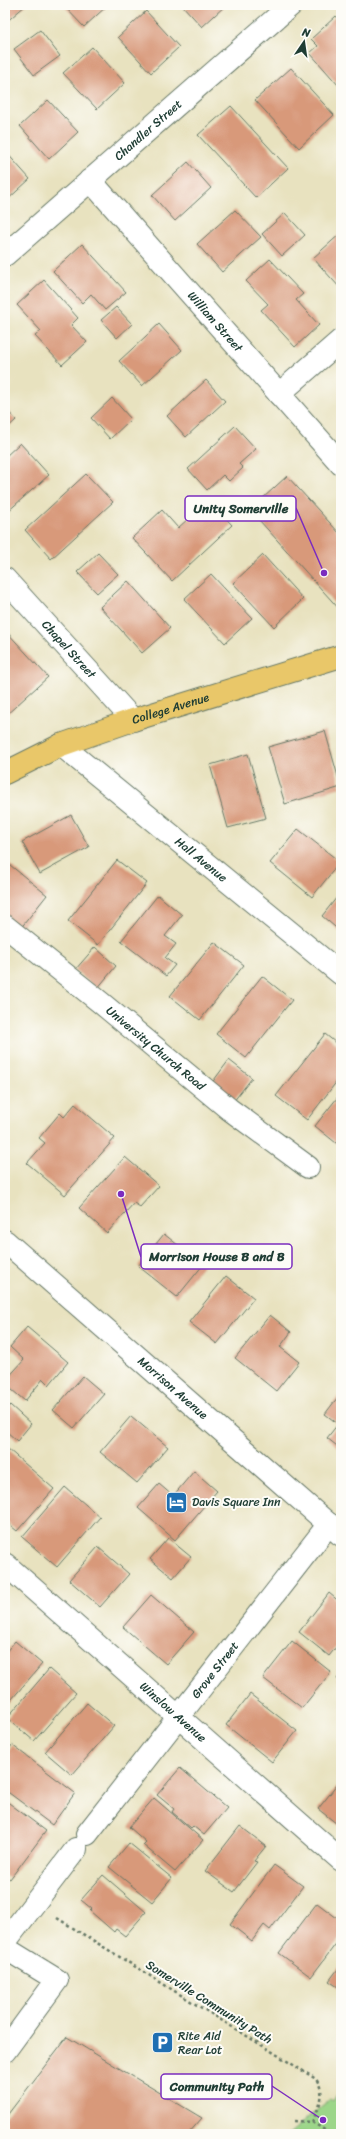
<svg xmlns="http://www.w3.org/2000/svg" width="346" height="2139" font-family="Sriracha,sans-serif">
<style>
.green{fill:#9cd689;stroke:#5e8a5e}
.building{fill:#d8997a}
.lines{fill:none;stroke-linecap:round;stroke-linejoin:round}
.minor-casing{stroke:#657765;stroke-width:24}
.major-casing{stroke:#657765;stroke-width:24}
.path{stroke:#657765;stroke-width:2.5;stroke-dasharray:3 3;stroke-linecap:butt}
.minor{stroke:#fff;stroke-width:22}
.major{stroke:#e9c769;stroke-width:22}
.labels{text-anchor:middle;stroke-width:4;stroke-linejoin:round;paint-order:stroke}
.street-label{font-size:12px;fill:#1f3d34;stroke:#fdfcf7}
.poi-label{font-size:12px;fill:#1f3d34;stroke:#fdfcf7;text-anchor:start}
.leader{fill:none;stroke:#7b2cbf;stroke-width:1.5}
.callout-dot{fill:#7b2cbf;stroke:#fdfcf7;stroke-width:1.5}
.callout{fill:#fdfcf7;stroke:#7b2cbf;stroke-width:1.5}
.callout-label{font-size:13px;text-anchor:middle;font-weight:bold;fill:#1f3d34}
</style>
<rect width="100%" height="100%" fill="#fdfcf7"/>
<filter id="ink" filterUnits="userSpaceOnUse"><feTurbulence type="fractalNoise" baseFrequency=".025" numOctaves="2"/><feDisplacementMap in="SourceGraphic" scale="8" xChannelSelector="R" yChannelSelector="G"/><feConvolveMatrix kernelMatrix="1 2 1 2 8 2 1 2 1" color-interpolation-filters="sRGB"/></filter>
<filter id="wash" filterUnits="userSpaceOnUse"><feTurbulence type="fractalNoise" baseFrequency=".012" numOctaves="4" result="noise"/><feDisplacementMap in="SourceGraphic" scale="16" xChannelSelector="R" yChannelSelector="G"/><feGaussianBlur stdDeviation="0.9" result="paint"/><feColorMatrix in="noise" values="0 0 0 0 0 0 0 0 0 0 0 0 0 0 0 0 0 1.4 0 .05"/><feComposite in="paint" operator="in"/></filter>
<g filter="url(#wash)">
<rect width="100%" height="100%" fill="#e8e2bf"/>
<path class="green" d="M341 2088V2134H289L330 2099 333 2101Z"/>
<g id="blocks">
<path class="building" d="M5 5H26L5 23Z
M65 5H108L84 27 64 6Z
M182 5H226L202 27Z
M146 11 179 47 151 73 118 37Z
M336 16 341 22V84L339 86 310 53 318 46 311 39Z
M40 30 60 56 34 75 14 49Z
M92 47 125 83 97 109 63 73Z
M291 68 334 115 299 148 255 100Z
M48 100 78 132 49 159 20 126Z
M231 106 288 168 256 198 198 135Z
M5 151 30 179 5 202Z
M188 162 211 188 175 221 152 195Z
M235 210 261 237 222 272 197 244Z
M285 213 305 235 282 256 262 234Z
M341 233V289L313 258Z
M82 244 126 292 105 310 91 294 82 303 53 271Z
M270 259 303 294 296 300 319 325 295 347 261 310 268 304 246 281Z
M44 280 78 318 71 325 87 342 62 365 35 336 41 331 17 305Z
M116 307 132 324 117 338 101 320Z
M159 324 182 350 142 386 119 361Z
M206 380 225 401 186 437 167 416Z
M112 398 131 419 110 439 91 418Z
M5 408 16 420 5 430Z
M235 426 256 449 239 464 243 468 229 481 223 475 207 490 188 469Z
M20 443 49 475 6 513 5 457Z
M86 474 113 502 51 559 25 530Z
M287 476 341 535V611L250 510Z
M209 500 232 525 172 581 132 538 162 510 178 528Z
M98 553 118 574 97 593 77 572Z
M263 555 303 599 274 627 233 583Z
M211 574 252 618 225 643 184 599Z
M128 581 170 628 142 653 100 607Z
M5 630 48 677 5 716Z
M325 731 341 787 285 804 268 747Z
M248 754 266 818 228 828 210 765Z
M71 815 89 847 40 874 22 842Z
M298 829 340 862 312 897 270 863Z
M117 860 147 883 98 945 68 921Z
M5 861 47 895 20 929 5 917Z
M341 892V932L322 916Z
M158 895 182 915 165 936 176 944 165 958 175 965 166 976 121 941Z
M214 942 244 965 200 1020 170 996Z
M95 947 116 966 97 989 75 970Z
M262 976 292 1000 246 1058 216 1034Z
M325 1034 341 1047V1076L307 1120 276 1096Z
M229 1060 252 1078 233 1102 211 1084Z
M341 1093V1147L315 1126Z
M75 1104 115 1138 65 1195 27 1163 45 1143 39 1138 60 1113 64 1117Z
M125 1157 159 1186 140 1207 134 1203 107 1233 79 1208Z
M164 1234 203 1265 177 1297 138 1266Z
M226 1276 254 1298 217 1344 189 1322Z
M270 1315 291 1332 280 1347 299 1362 276 1391 235 1358Z
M27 1327 68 1362 49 1385 43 1379 25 1401 5 1384V1381L24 1360 10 1347Z
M83 1376 104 1394 74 1428 53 1410Z
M341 1393V1449L327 1438 338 1424 325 1414Z
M10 1405 31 1424 17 1441 5 1430V1411Z
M131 1416 168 1447 137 1483 100 1452Z
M8 1449 54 1489 17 1531 5 1521V1452Z
M194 1471 217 1491 175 1540 138 1508 159 1484 173 1496Z
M65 1487 100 1517 57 1567 22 1537Z
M168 1538 191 1557 173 1578 150 1559Z
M98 1547 129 1574 100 1607 69 1580Z
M329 1593 341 1603V1641L329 1656 299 1632Z
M151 1595 194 1632 166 1664 123 1627Z
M15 1641 42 1664 5 1707V1653Z
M292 1641 331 1672 302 1708 263 1678Z
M49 1669 76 1693 34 1741 7 1718Z
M341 1673V1682L337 1679Z
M250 1694 297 1731 272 1762 226 1725Z
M87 1703 114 1726 72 1775 45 1752Z
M12 1745 75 1793 52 1825 5 1790V1779L7 1776 5 1774V1755Z
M180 1768 227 1808 204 1835 193 1826 191 1828 172 1812 174 1809 157 1795Z
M341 1780V1827L318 1809Z
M154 1798 203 1840 175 1872 143 1845 146 1842 129 1827Z
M5 1800 46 1831 10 1879 5 1876Z
M240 1826 266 1846 254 1861 257 1862 234 1892 205 1871Z
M129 1843 172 1878 152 1902 109 1867Z
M274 1865 303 1886 270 1930 264 1925 252 1941 230 1924Z
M103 1875 146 1912 125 1936 116 1929 114 1932 90 1911 92 1909 81 1900Z
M317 1903 341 1921V1937L311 1977 279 1953Z
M341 1965V1989L329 1981Z
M67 2037 202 2118 188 2134H5V2118Z"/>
</g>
</g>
<g filter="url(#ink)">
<use href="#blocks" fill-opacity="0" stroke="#657765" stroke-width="1"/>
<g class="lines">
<defs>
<g id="minor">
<path id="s1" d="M90 180 341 464"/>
<path id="s2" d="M5 255 291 5"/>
<path d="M279 394 341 340"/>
<path id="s3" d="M5 579 133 720"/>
<path id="s4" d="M61 745 341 974"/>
<path id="s5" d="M5 926 100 1002 229 1109 308 1167"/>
<path id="s6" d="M5 1241 341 1535"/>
<path id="s7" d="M5 1564 341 1860"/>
<path id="s8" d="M87 1834 329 1524"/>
<path d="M5 1942 76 1849"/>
<path d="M5 1948 57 1980 5 2051"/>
</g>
<g id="major">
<path id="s9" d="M5 773 61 745 133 720 341 656"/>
</g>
</defs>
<use href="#minor" class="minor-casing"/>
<use href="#major" class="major-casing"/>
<path class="path" d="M57 1918 316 2079C327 2096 319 2105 312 2122
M294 2121 312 2122 331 2134"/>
<use href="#minor" class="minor"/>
<use href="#major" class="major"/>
</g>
</g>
<defs>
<symbol id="hotel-square" viewBox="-11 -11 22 22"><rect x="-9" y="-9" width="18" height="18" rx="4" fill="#1f6fb2" stroke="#fdfcf7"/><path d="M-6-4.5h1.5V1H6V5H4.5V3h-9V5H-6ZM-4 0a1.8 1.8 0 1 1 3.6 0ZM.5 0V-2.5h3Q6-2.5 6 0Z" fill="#fff"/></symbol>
<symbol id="parking-square" viewBox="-11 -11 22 22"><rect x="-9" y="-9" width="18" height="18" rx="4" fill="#1f6fb2" stroke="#fdfcf7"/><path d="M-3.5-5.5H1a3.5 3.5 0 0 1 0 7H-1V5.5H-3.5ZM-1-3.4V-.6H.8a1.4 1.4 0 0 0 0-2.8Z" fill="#fff"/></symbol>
</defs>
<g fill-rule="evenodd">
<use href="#hotel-square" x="164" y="1490" width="25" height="25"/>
<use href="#parking-square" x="150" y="2030" width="25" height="25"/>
</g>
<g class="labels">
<g class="street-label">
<text dy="4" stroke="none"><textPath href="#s2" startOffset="190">Chandler Street</textPath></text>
<text dy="4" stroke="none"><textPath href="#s1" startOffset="189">William Street</textPath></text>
<text dy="4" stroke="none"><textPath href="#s3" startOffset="95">Chapel Street</textPath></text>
<text dy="4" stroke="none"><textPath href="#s9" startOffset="178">College Avenue</textPath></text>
<text dy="4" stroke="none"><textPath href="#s4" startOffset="181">Hall Avenue</textPath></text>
<text dy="4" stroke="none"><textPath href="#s5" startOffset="194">University Church Road</textPath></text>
<text dy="4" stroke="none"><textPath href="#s6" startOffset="223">Morrison Avenue</textPath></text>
<text dy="4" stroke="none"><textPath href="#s8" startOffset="208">Grove Street</textPath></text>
<text dy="4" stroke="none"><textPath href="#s7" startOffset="224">Winslow Avenue</textPath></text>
<text transform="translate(209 2002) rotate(32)" y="4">Somerville Community Path</text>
</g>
<g class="poi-label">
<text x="192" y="1506">Davis Square Inn</text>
<text x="178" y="2040">Rite Aid<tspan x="178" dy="14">Rear Lot</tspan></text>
</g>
</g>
<path class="leader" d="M324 573L296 508M121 1194L141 1257M323 2120L272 2086"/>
<g class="callout-dot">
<circle cx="324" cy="573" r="4"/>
<circle cx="121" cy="1194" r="4"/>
<circle cx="323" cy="2120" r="4"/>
</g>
<g class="callout">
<rect x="185" y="496" width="111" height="25" rx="4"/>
<rect x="141" y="1244" width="151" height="25" rx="4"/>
<rect x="161" y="2074" width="111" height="25" rx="4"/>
</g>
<g class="callout-label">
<text x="241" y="513">Unity Somerville</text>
<text x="217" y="1261">Morrison House B and B</text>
<text x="217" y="2091">Community Path</text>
</g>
<rect width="346" height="2139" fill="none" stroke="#fdfcf7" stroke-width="20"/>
<g transform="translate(304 42) rotate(13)" stroke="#fdfcf7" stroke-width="3" paint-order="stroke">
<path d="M0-3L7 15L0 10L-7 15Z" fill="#1f3d34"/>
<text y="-6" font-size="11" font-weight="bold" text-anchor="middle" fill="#1f3d34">N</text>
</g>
</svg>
